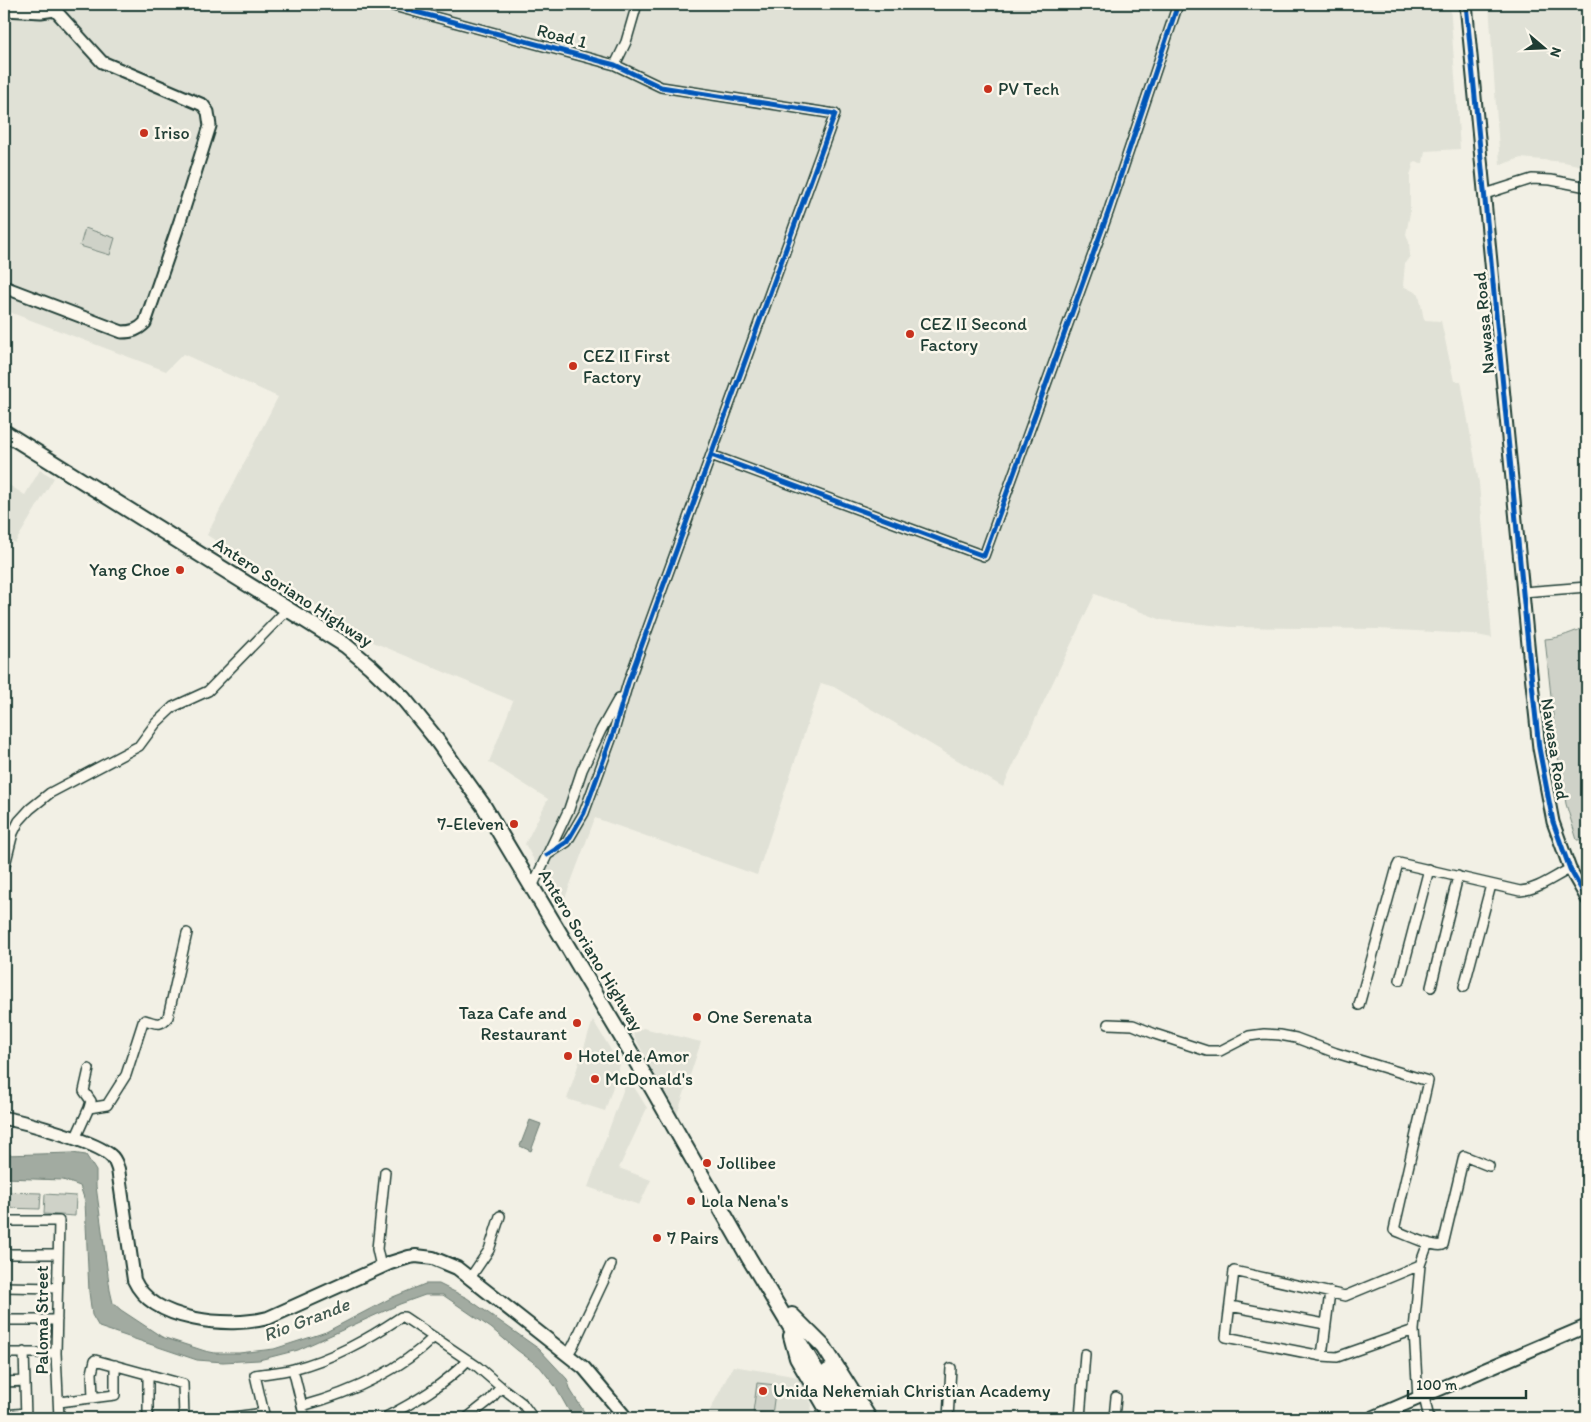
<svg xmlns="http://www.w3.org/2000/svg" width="1591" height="1422" font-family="Itim,sans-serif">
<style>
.built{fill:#e0e1d6}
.green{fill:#cfd2c8;stroke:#77887e}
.water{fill:#a2aba1;stroke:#6e7f75}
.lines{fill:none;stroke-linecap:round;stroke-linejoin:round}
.minor-casing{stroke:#1f3d34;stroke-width:12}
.tertiary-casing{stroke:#1f3d34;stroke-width:15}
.secondary-casing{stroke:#1f3d34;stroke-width:16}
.primary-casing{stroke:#1f3d34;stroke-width:18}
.minor{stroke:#fbf7ec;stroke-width:9}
.tertiary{stroke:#fbf7ec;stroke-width:11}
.secondary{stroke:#fbf7ec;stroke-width:12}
.primary{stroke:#fbf7ec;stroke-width:14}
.cycleway-casing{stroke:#fbf7ec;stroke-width:8}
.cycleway{stroke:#0057b8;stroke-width:5}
.poi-dot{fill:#c8321e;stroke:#fbf7ec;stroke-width:2}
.labels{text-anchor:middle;stroke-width:5;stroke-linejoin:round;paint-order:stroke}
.street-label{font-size:18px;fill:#1f3d34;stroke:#fbf7ec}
.poi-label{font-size:18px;fill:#1f3d34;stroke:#fbf7ec;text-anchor:start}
.water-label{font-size:19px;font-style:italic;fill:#465e55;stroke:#fbf7ec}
</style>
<rect width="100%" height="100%" fill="#f2f0e5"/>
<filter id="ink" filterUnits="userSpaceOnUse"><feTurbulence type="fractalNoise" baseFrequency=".02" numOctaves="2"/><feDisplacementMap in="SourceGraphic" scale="10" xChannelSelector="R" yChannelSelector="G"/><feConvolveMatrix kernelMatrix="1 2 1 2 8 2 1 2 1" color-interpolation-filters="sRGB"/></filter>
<g filter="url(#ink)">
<path class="built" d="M4 4H1450L1460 149 1425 151 1423 163 1414 162 1410 176V213L1406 234 1409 242 1410 256 1405 263 1403 286 1419 294 1424 320 1441 321 1454 381H1461L1479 483 1492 638 1472 634 1378 629 1231 627 1162 620 1095 594 1003 787 834 687 821 683 757 875 595 818 561 909 525 844 548 799 489 762 513 701 373 642 207 535 278 397 183 354 166 371 4 310Z
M1489 4H1587V167L1564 162 1521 158 1500 165Z
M40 470 54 478 15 543 4 536V482L25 495Z
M593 1020 620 1065 605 1111 567 1099Z
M643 1028 701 1042 677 1115 633 1034Z
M628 1077 647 1108 619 1168 651 1180 639 1205 588 1187Z
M733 1366 799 1377 812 1405 810 1418H706Z"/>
<path class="green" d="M85 228 115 238 110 255 80 246Z
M1587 627V839L1577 840 1566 804 1556 744 1545 639C1562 638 1571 632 1587 627Z
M5 1192 41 1193 40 1209 4 1208Z
M45 1194 76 1196 75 1216 44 1214Z
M757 1383 776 1385 772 1415 753 1412Z"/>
<path class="water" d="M530 1120 541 1124 531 1151 520 1146Z
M72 1153 86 1155 96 1171V1186L110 1290 113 1303 121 1310 162 1337 205 1351 215 1353H239L274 1349 308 1338 326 1332 393 1297 425 1284H439L467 1298 539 1349 567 1379 571 1391 588 1418H573L555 1386 540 1367 517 1350 491 1328 443 1295H425L400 1304 298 1350 259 1360 223 1362 197 1360 99 1327 92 1315 89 1292 85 1201 80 1186 63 1180 4 1178V1155Z"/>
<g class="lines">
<defs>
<path id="minor" d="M386 4 615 65 661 87 835 114 628 683 613 734 584 813 567 842 547 855
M615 65 626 42 637 4
M1485 194 1532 179 1551 180 1587 187
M711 455 984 556 1108 213 1178 4
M1523 592 1587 587
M4 869 13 833 19 821 30 809 50 793 139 746 156 723 173 707 208 691 288 609
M532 887 569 809 582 770 601 730 619 698
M1400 980 1429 869
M1431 987 1458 876
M1464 987 1491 885
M1359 1005 1397 867 1399 863 1520 891C1537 890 1555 876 1570 869
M1108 1024 1133 1025 1155 1034 1207 1051H1220L1249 1036 1264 1034 1280 1035 1296 1038 1336 1053 1428 1081 1394 1230C1405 1234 1433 1248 1443 1245L1464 1156 1489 1166
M89 1108 91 1101 84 1091 89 1069
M75 1139 89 1108 107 1105 126 1075 143 1022 145 1020C156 1023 160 1027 168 1017L187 933
M4 1221H59L56 1353 59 1418
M4 1254H58
M381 1267 377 1249 385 1172
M470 1278 489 1250 500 1216
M4 1287 57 1288
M1230 1306 1325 1324
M4 1320H57
M1414 1330 1337 1357 1322 1356 1226 1337 1234 1271 1345 1296 1420 1265
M24 1352 26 1418
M4 1353H56
M568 1354 573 1346 611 1265
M1322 1356 1330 1292
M293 1369 305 1418
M4 1382 25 1381
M1424 1397 1429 1418
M93 1398 92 1373 95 1360 183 1384 184 1418
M1418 1399 1414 1330 1420 1265 1428 1243
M59 1402 115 1395V1365
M302 1406C350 1393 398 1372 434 1337
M4 1415 26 1413
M148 1418V1374
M225 1418 264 1413
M265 1418 255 1375C268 1373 281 1372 293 1369 333 1359 368 1339 401 1317H404L478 1367 501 1387 522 1403 533 1418
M384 1418C415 1402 444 1385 468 1360
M467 1418 490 1400 501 1387
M948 1418 951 1368
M1080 1418 1085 1354
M1114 1418 1116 1397"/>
<path id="tertiary" d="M1466 4 1529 655 1539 748 1553 822 1570 869 1587 899
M4 10 41 12 55 10
M4 287 122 332C132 332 138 330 145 323L180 221 210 126 208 112 203 105 102 62 55 10"/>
<path id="secondary" d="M4 1118C25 1122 97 1142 111 1156 115 1159 116 1164 118 1169L134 1280C153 1322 230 1328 268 1318L390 1263 409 1257 416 1256 433 1258 457 1268 584 1368 626 1418
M1372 1418 1587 1326"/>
<path id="primary" d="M4 432 345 645 371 667 403 698 433 735 483 805 652 1088 749 1258 845 1418
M792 1315 824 1347 869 1418
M791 1336 797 1358 832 1418
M828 1371 857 1418"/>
</defs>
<use href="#minor" class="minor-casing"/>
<use href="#tertiary" class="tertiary-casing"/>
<use href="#secondary" class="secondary-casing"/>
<use href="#primary" class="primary-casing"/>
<use href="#minor" class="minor"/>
<use href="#tertiary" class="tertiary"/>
<use href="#secondary" class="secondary"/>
<use href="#primary" class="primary"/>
<defs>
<path id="cycleway" d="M386 4 615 65 661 87 835 114 628 683 613 734 584 813 567 842 547 855
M1466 4 1529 655 1539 748 1553 822 1570 869 1587 899
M711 455 984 556 1108 213 1178 4"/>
</defs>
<use href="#cycleway" class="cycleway-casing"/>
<use href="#cycleway" class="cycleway"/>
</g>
</g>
<g class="poi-dot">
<circle cx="988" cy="89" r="5"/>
<circle cx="144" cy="133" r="5"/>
<circle cx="910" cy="334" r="5"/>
<circle cx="573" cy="366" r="5"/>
<circle cx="180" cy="570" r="5"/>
<circle cx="514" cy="824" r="5"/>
<circle cx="697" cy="1017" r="5"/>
<circle cx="577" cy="1023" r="5"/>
<circle cx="568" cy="1056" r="5"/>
<circle cx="595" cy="1079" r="5"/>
<circle cx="707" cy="1163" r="5"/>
<circle cx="691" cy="1201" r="5"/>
<circle cx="657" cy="1238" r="5"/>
<circle cx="763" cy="1391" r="5"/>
</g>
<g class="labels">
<g class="street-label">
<text transform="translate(562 36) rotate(15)" y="6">Road 1</text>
<text transform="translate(1484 323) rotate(-95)" y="6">Nawasa Road</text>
<text transform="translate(293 592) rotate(33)" y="6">Antero Soriano Highway</text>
<text transform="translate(1555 749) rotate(81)" y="6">Nawasa Road</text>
<text transform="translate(591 950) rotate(59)" y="6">Antero Soriano Highway</text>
<text transform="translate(42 1320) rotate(-90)" y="6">Paloma Street</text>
</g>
<g class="poi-label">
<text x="998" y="95">PV Tech</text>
<text x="154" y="139">Iriso</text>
<text x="920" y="330">CEZ II Second<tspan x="920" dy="21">Factory</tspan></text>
<text x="583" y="362">CEZ II First<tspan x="583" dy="21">Factory</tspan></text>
<text x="170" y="576" text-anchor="end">Yang Choe</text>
<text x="504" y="830" text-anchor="end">7-Eleven</text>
<text x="567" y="1019" text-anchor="end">Taza Cafe and<tspan x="567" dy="21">Restaurant</tspan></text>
<text x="707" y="1023">One Serenata</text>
<text x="578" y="1062">Hotel de Amor</text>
<text x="605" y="1085">McDonald's</text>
<text x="717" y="1169">Jollibee</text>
<text x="701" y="1207">Lola Nena's</text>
<text x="667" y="1244">7 Pairs</text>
<text x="773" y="1397">Unida Nehemiah Christian Academy</text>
</g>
<g class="water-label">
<text transform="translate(306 1319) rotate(-21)" y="7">Rio Grande</text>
</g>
</g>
<rect width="1591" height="1422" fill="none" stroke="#fbf7ec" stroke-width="20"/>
<rect x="10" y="10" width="1571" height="1402" fill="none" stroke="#1f3d34" stroke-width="2" filter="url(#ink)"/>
<g transform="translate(1544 48) rotate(109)" stroke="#fbf7ec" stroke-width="4" paint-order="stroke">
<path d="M0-4L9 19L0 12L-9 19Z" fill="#1f3d34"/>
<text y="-8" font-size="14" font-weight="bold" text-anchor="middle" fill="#1f3d34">N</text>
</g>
<path d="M1408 1390v8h118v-8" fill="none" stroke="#1f3d34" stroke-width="2.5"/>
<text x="1416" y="1390" font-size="15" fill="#1f3d34" stroke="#fbf7ec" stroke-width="4" paint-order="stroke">100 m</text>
</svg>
